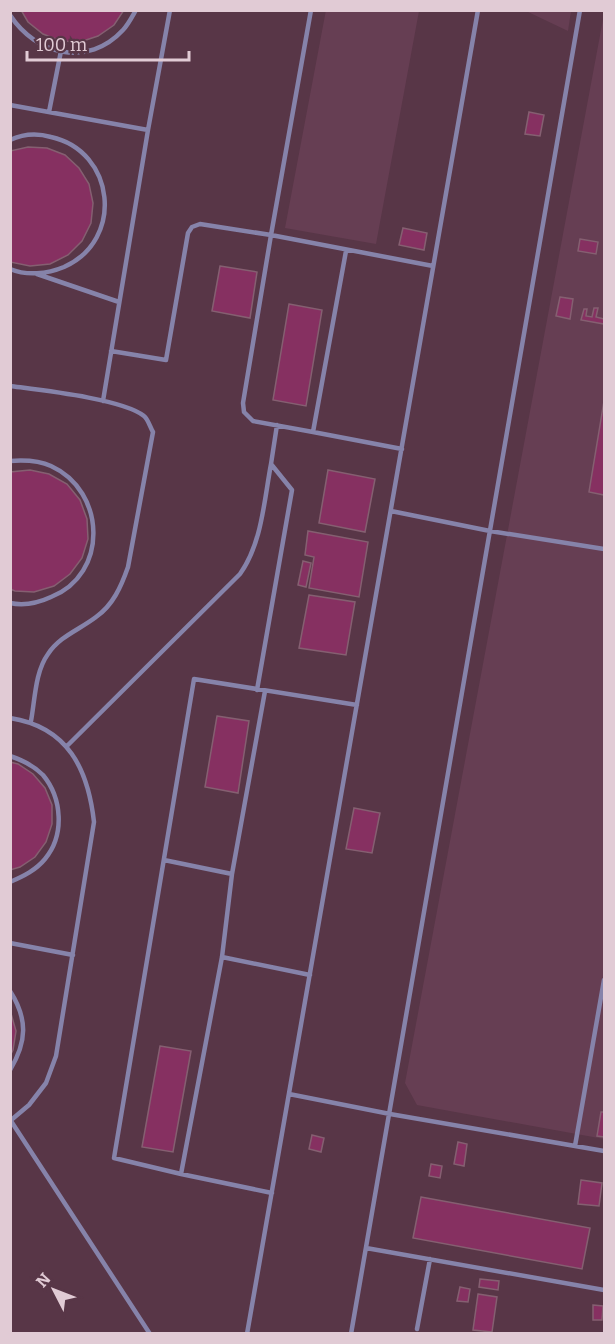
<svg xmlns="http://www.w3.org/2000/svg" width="615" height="1344" font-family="Bitter,serif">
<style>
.built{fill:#663e53}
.building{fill:#863061;stroke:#855f71;stroke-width:1.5}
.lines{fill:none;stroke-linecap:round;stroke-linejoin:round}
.service{stroke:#8683aa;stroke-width:4.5}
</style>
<rect width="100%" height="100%" fill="#583647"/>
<path class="built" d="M326 10 419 11 376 244 285 228Z
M526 11H571L568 31Z
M604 14V1139L417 1105 405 1083Z"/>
<path class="building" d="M21 10H124L114 25 98 36 80 42 61 41 43 34 28 22Z
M529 112 544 115 540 136 525 134Z
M28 147 47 148 65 155 79 168 89 184 93 203 91 223 82 241 68 255 50 264 30 266 10 262V151Z
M403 228 427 233 424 250 399 245Z
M580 239 598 242 596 254 578 251Z
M220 266 257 272 250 318 212 311Z
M560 297 573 299 570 319 556 316Z
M289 304 322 310 306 406 273 400Z
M594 308H598L596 317 604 319V315V324L581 320 584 309H587L586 316 592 317Z
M604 401V495L589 492Z
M30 470 49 474 67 484 80 500 87 519 88 539 82 558 70 574 54 586 34 592 15 591 10 589V472Z
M328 470 375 479 365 532 319 523Z
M308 531 368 542 359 597 309 588 314 557 305 555Z
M303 561 311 563 306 587 298 585Z
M309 595 355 602 346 655 299 648Z
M217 716 249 721 238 793 205 787Z
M10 762 18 764 33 774 45 788 52 805V824L46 842 35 857 20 867 10 870Z
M354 808 380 813 372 853 346 849Z
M10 1010 16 1031 13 1050 10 1056Z
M160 1046 191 1051 173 1152 142 1147Z
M601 1112H604V1137L597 1136Z
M312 1135 324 1138 321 1152 309 1149Z
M458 1142 467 1144 464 1166 454 1164Z
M431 1164 442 1166 440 1178 429 1176Z
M581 1180 602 1183 599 1206 578 1204Z
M421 1197 590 1228 582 1269 413 1238Z
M480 1279 499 1281 498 1290 479 1287Z
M460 1287 470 1289 468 1302 457 1301Z
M478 1294 497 1297 492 1332 473 1330Z
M593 1305 603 1306 602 1320H593Z"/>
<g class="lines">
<path class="service" d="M311 10 271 235 433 266
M10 15C36 55 88 68 123 30 128 25 132 17 136 10
M10 105 148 130
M49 112 61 51
M10 140C23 134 37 133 51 137 115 151 125 240 64 267 47 274 27 276 10 269
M346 251 313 432 402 449
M37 274 119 302
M111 351 166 360 188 233 192 227 200 224 271 235 243 403 244 412 253 421 313 432
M10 386C40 390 123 399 144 416 148 419 150 427 153 432L128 567C121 587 113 605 96 617 79 630 60 636 48 654 35 672 35 700 31 721
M103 401 148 130 170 10
M10 461C24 460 38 460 51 466 106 491 109 574 51 597 38 603 24 606 10 603
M391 511 490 531 604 549
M257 690 292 490 271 464 277 425
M10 718C68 727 88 769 94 822L56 1056 46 1083 29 1105 10 1121
M67 746 240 574C262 543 264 501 271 464
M10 756C22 760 34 766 43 775 62 798 65 835 45 859 36 870 24 876 10 882
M164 860 232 874
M10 943 73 955
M222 957 310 975
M10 991C28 1019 27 1042 10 1070
M289 1094 390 1114 604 1151
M11 1121 150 1334
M575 1146 604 980
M181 1174 222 957 232 874 265 691
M272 1193 181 1174 114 1158 194 679 357 705
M366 1248 604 1290
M417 1329 430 1259
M247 1334 478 10
M351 1334 580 10"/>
</g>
<rect width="615" height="1344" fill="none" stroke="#e1cbd5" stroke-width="24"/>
<g transform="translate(54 1290) rotate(312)" stroke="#583647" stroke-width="4.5" paint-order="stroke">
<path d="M0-4.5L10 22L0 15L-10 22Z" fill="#e1cbd5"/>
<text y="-9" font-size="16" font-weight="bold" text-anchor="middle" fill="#e1cbd5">N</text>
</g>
<path d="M27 51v9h162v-9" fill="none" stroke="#e1cbd5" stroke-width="3"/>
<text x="36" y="51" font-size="18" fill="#e1cbd5" stroke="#583647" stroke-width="4.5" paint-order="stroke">100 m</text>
</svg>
